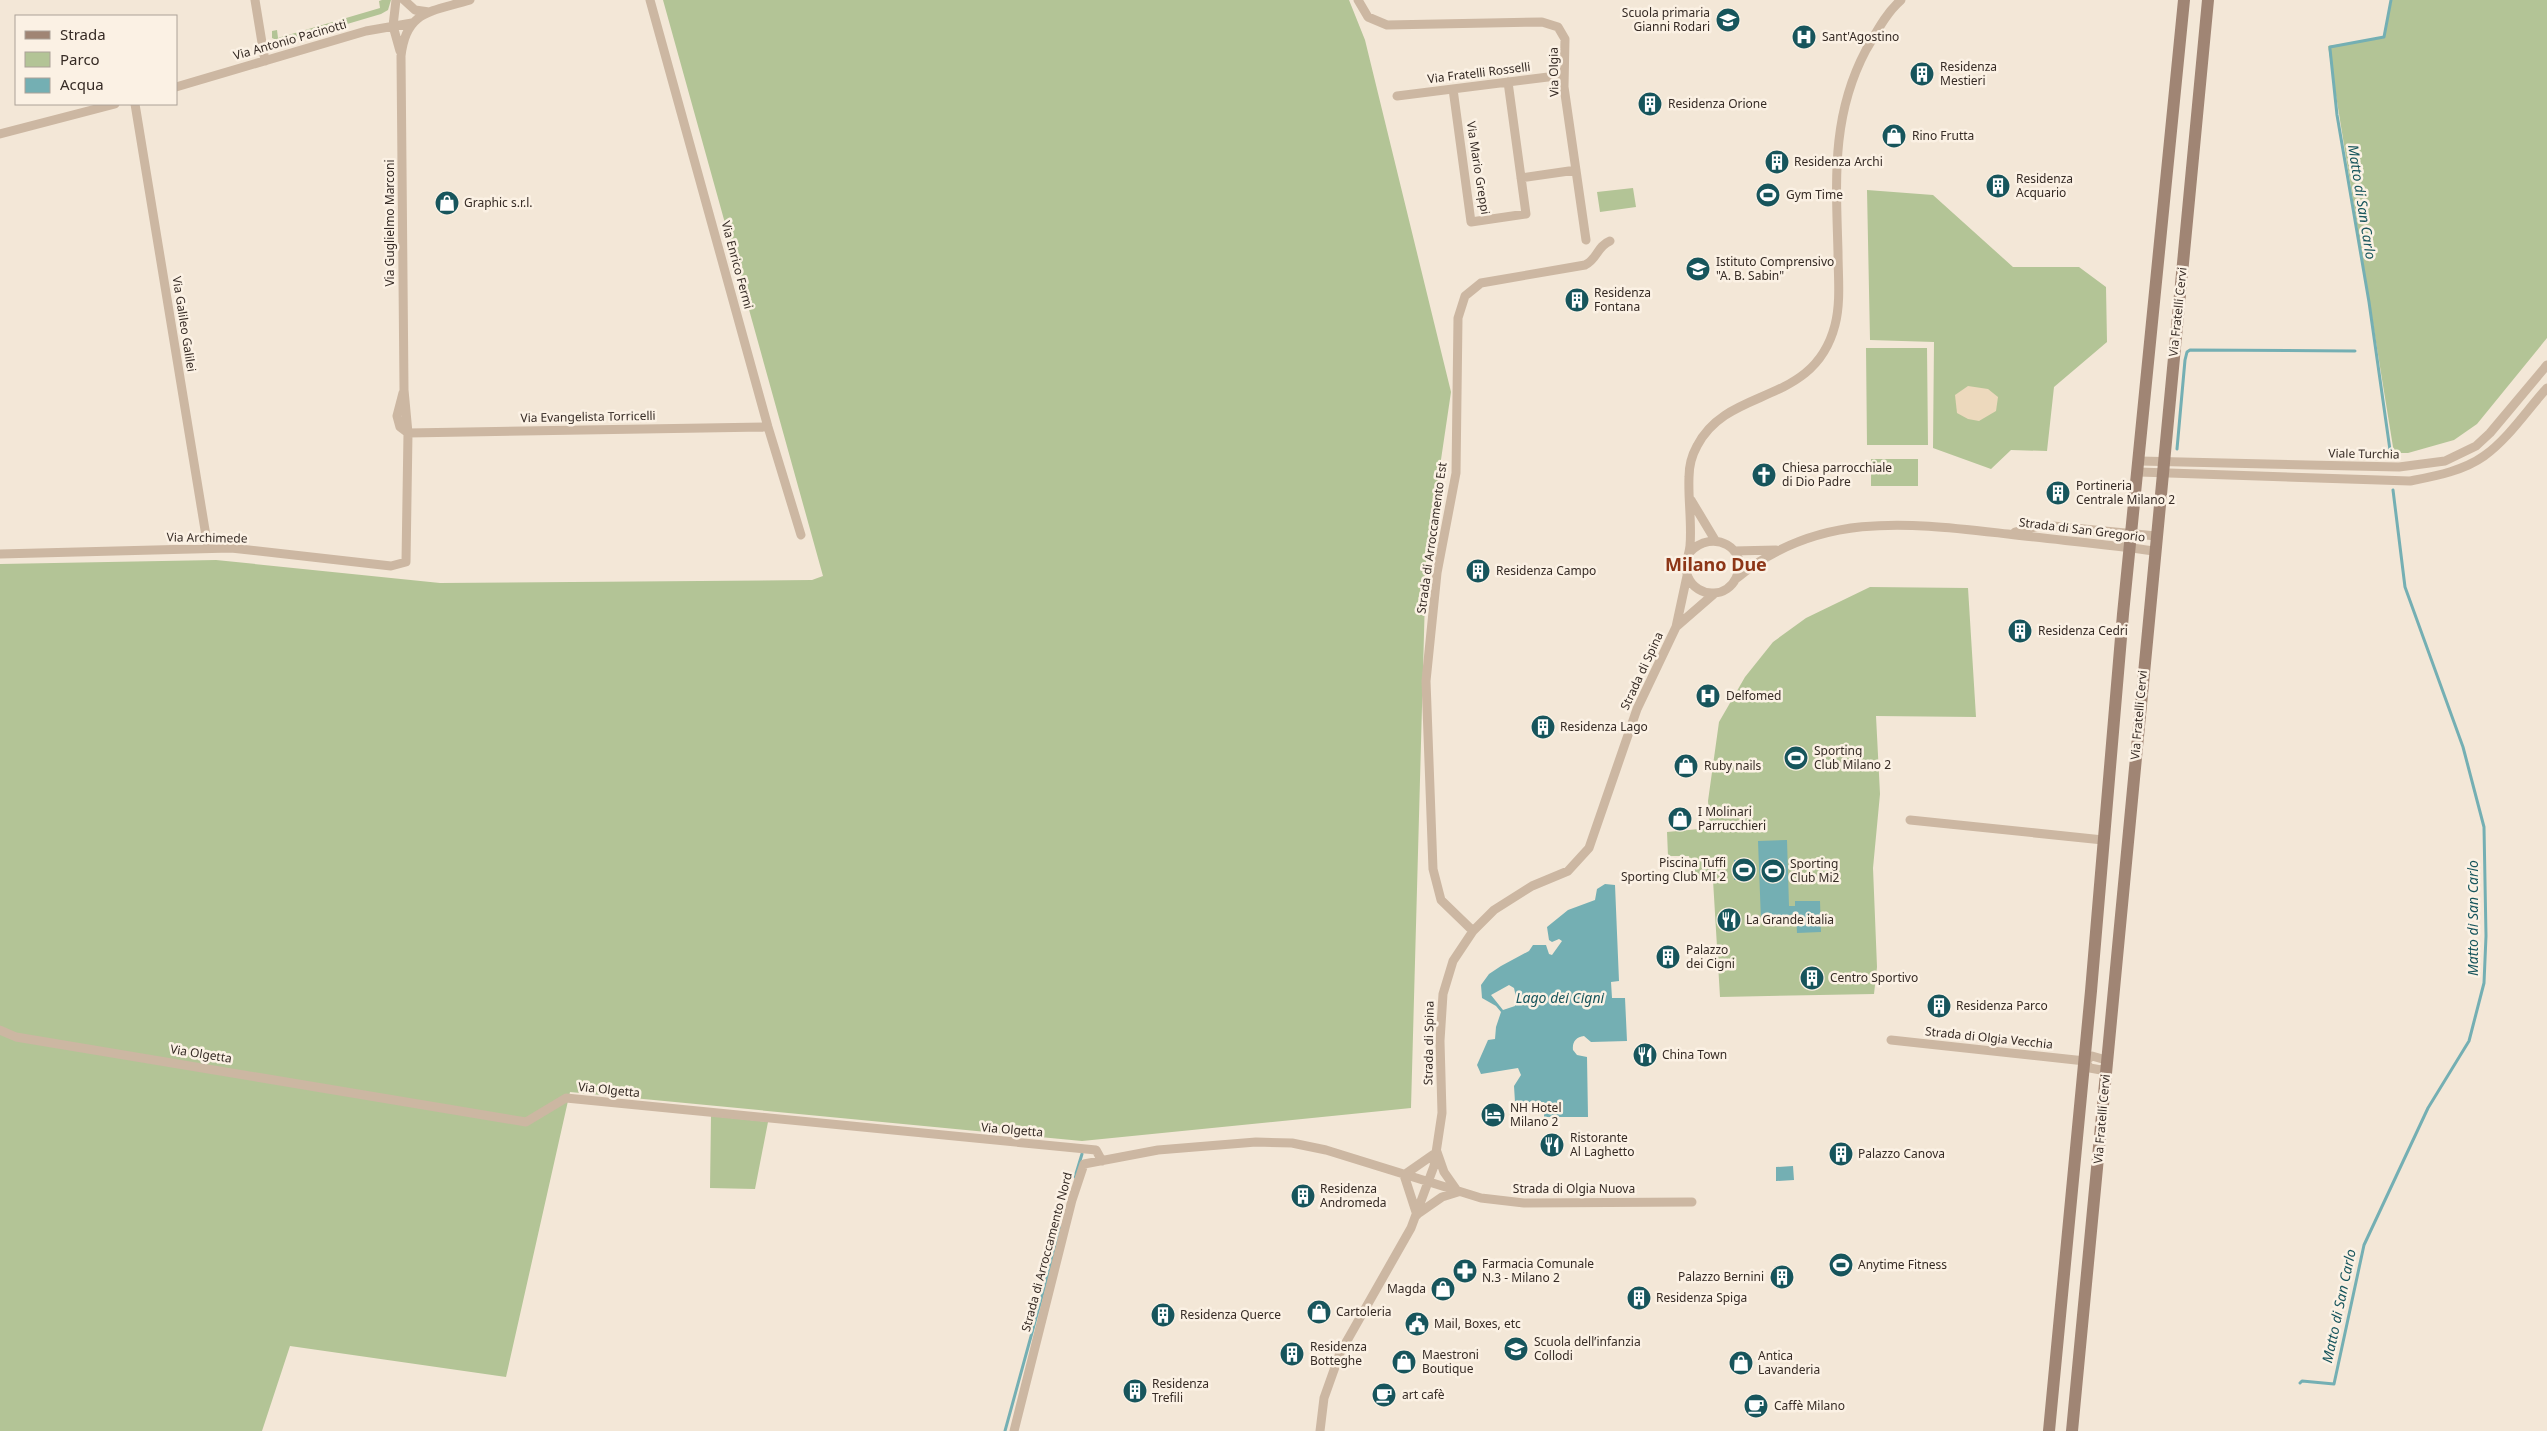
<svg xmlns="http://www.w3.org/2000/svg" width="2547" height="1431" font-family="'Noto Sans',sans-serif">
<style>
.green{fill:#b3c496}
.plaza{fill:#edd9bd}
.water{fill:#74afb3;fill-rule:evenodd}
.lines{fill:none;stroke-linecap:round;stroke-linejoin:round}
.stream{stroke:#74afb3;stroke-width:3}
.street{stroke:#ccb7a2;stroke-width:9}
.secondary{stroke:#a08574;stroke-width:12}
.labels{text-anchor:middle;stroke-width:5;stroke-linejoin:round;paint-order:stroke}
.poi-label{font-size:12px;fill:#362b25;stroke:#fbf1e4;text-anchor:start}
.street-label{font-size:12px;fill:#362b25;stroke:#fbf1e4}
.water-label{font-size:14px;font-style:italic;fill:#17555c;stroke:#fbf1e4}
.district-label{font-size:18px;font-weight:bold;fill:#8d3617;stroke:#fbf1e4}
</style>
<rect width="100%" height="100%" fill="#f3e7d7"/>
<path class="green" d="M382 0H391L388 10 381 14 283 43 272 38V31L277 30 278 38 380 8 379 1Z
M663 0H1349L1365 40 1451 392 1426 561 1411 1108 1082 1141 570 1092 506 1377 290 1346 262 1431H0V564L216 560 440 583 812 580 823 576Z
M2392 0H2547V338L2477 424 2454 440 2408 453H2394L2328 46 2384 38Z
M1633 188 1636 207 1600 212 1597 192Z
M1867 190 1933 195 2013 267H2079L2106 287 2107 342 2054 387 2047 451 2011 450 1991 469 1933 448 1934 342 1870 340Z
M1866 348H1927L1928 445H1867Z
M1871 459H1918V486H1871Z
M1870 587 1968 588 1976 717 1876 716 1880 794 1873 868 1877 967 1874 994 1720 997 1713 880H1691L1689 856H1668L1667 832 1710 828 1708 801 1719 722 1745 677 1773 642 1806 618Z
M711 1116 768 1122 755 1189 710 1188Z"/>
<path class="plaza" d="M1968 386 1988 389 1998 397 1996 411 1979 421 1968 419 1957 413 1955 395Z"/>
<path class="water" d="M1787 840 1789 906H1795V901H1820L1821 932 1797 933 1796 914 1789 915V920L1761 921 1758 841Z
M1734 860H1753L1754 879 1734 880Z
M1605 884 1615 885 1619 981 1611 982 1612 998H1625L1627 1041 1591 1042 1584 1036C1576 1037 1572 1042 1573 1050L1577 1055 1587 1057 1588 1117H1544V1102H1515L1514 1086 1521 1075 1518 1068 1481 1074 1477 1065 1488 1040 1495 1039 1496 1027 1501 1012 1496 1006 1482 998 1481 985 1489 974 1501 966 1529 951 1533 945H1546L1549 954 1552 955 1562 941 1559 939 1552 942 1549 940 1547 927 1568 910 1595 900 1597 889ZM1509 985 1514 988 1516 997 1515 1006 1503 1010 1491 995Z
M1793 1166 1794 1180 1776 1181V1167Z"/>
<g class="lines">
<path class="stream" d="M2177 449 2185 360 2187 352 2190 350 2355 351
M2390 450 2369 302 2337 115 2330 49V47L2384 37 2391 0
M1075 1177 1082 1154
M2300 1383 2302 1381 2334 1384 2364 1245 2428 1108 2469 1041 2484 983 2486 936 2484 827 2463 747 2405 587 2393 490
M1005 1431 1061 1227"/>
<path class="street" d="M255 0 265 61
M396 0 393 26 400 51
M404 0 415 10 429 12
M650 0 768 427 801 535
M1358 0 1368 17 1387 25 1542 22 1558 27 1565 39 1564 87 1586 240
M176 87 366 31 412 23
M1453 89 1471 222 1526 214 1508 82
M1397 96 1564 75
M135 104 208 548
M0 134 115 104
M1521 178 1576 170
M403 393 397 416 400 427 408 433
M408 433 768 427
M2140 461 2399 467 2445 461 2476 446 2490 433 2547 365
M2139 472 2410 481C2435 476 2463 471 2484 456 2508 439 2527 410 2547 388
M1691 500 1715 540
M2015 532 2043 525 2156 536
M1734 551 1776 550
M1689 553C1713 526 1751 550 1736 578 1732 587 1723 593 1714 593 1703 594 1692 587 1688 577 1683 566 1689 557 1690 546 1692 523 1688 500 1689 477 1689 466 1692 455 1697 446 1728 385 1814 407 1835 325 1841 302 1838 276 1838 252 1836 180 1831 116 1866 50 1876 33 1886 13 1901 0
M0 554 231 548 391 566 406 562 408 433 404 390 401 56C406 10 431 12 470 0
M1737 578C1819 510 1910 523 2008 534 2057 540 2106 544 2154 551
M1677 626 1715 593
M1910 820 2103 840
M1473 931 1441 900 1433 869 1426 681 1437 573 1456 473 1458 318 1465 296 1481 283 1585 265C1597 260 1597 246 1610 241
M0 1030 16 1037 526 1122 566 1098 1096 1150 1102 1161
M1891 1040 2085 1061
M2085 1061 2090 1068 2101 1070 2107 1067
M2085 1061 2092 1056 2106 1060
M1404 1175 1437 1152 1444 1172 1458 1192 1442 1197 1419 1213
M1404 1175 1417 1215
M1014 1431 1072 1200 1084 1164 1158 1150 1256 1142 1292 1143 1326 1150 1481 1198 1524 1203 1692 1202
M1320 1431 1324 1398 1340 1353 1411 1228 1434 1166 1442 1113 1440 1041 1443 994 1453 961 1473 931 1494 910 1532 886 1568 871 1589 848 1637 709 1676 627 1687 576"/>
<path class="secondary" d="M2049 1431 2091 991 2123 614 2184 0
M2072 1431 2208 0"/>
</g>
<defs>
<symbol id="school-disc" viewBox="-11 -11 22 22"><circle r="9.5" fill="#17555c" stroke="#fbf1e4"/><path d="M0-5L7-2L0 1L-7-2ZM-4 1L0 2.5L4 1V4Q0 6-4 4Z" fill="#fff"/></symbol>
<symbol id="hospital-disc" viewBox="-11 -11 22 22"><circle r="9.5" fill="#17555c" stroke="#fbf1e4"/><path d="M-5-5h3v3.5h4V-5h3V5h-3V1.5h-4V5h-3Z" fill="#fff"/></symbol>
<symbol id="building-disc" viewBox="-11 -11 22 22"><circle r="9.5" fill="#17555c" stroke="#fbf1e4"/><path d="M-4-6H4V6H1V3H-1V6H-4ZM-2.5-4.3h1.7v1.8h-1.7ZM.8-4.3h1.7v1.8H.8ZM-2.5-1h1.7V.8h-1.7ZM.8-1h1.7V.8H.8Z" fill="#fff"/></symbol>
<symbol id="shop-disc" viewBox="-11 -11 22 22"><circle r="9.5" fill="#17555c" stroke="#fbf1e4"/><path d="M-5-2.5h2.3a2.7 3.5 0 0 1 5.4 0H5L5.5 6h-11ZM-1.5-2.5h3a1.5 2.3 0 0 0-3 0Z" fill="#fff"/></symbol>
<symbol id="stadium-disc" viewBox="-11 -11 22 22"><circle r="9.5" fill="#17555c" stroke="#fbf1e4"/><path d="M0-5a6.5 5 0 1 0 0 10a6.5 5 0 1 0 0-10ZM-3.5-1.8h7v3.6h-7Z" fill="#fff"/></symbol>
<symbol id="church-disc" viewBox="-11 -11 22 22"><circle r="9.5" fill="#17555c" stroke="#fbf1e4"/><path d="M-1.2-6h2.4v3.5h3.3v2.4h-3.3V6h-2.4V-.1h-3.3v-2.4h3.3Z" fill="#fff"/></symbol>
<symbol id="restaurant-disc" viewBox="-11 -11 22 22"><circle r="9.5" fill="#17555c" stroke="#fbf1e4"/><path d="M-5-6h1v4h1v-4h1v4h1v-4h1v5L-1.5 .5V6h-2V.5L-5-1ZM5-6V6H3V1.5H1.5Q1.5-4 5-6Z" fill="#fff"/></symbol>
<symbol id="hotel-disc" viewBox="-11 -11 22 22"><circle r="9.5" fill="#17555c" stroke="#fbf1e4"/><path d="M-6-4.5h1.5V1H6V5H4.5V3h-9V5H-6ZM-4 0a1.8 1.8 0 1 1 3.6 0ZM.5 0V-2.5h3Q6-2.5 6 0Z" fill="#fff"/></symbol>
<symbol id="pharmacy-disc" viewBox="-11 -11 22 22"><circle r="9.5" fill="#17555c" stroke="#fbf1e4"/><path d="M-2-6h4v4h4v4h-4v4h-4v-4h-4v-4h4Z" fill="#fff"/></symbol>
<symbol id="civic-disc" viewBox="-11 -11 22 22"><circle r="9.5" fill="#17555c" stroke="#fbf1e4"/><path d="M-.6-6.5H3V-4.5H.6V-3L4-1V1h2V6H-6V1h2V-1L-.6-3ZM-1.2 2.5V6h2.4V2.5Z" fill="#fff"/></symbol>
<symbol id="cafe-disc" viewBox="-11 -11 22 22"><circle r="9.5" fill="#17555c" stroke="#fbf1e4"/><path d="M-5.5-4.5H6V0H3Q3 3.5 0 3.5H-2.5Q-5.5 3.5-5.5 0ZM3-3.2v2h1.7v-2ZM-6 4.5H4V6H-6Z" fill="#fff"/></symbol>
</defs>
<g fill-rule="evenodd">
<use href="#school-disc" x="1714" y="6" width="28" height="28"/>
<use href="#hospital-disc" x="1790" y="23" width="28" height="28"/>
<use href="#building-disc" x="1908" y="60" width="28" height="28"/>
<use href="#building-disc" x="1636" y="90" width="28" height="28"/>
<use href="#shop-disc" x="1880" y="122" width="28" height="28"/>
<use href="#building-disc" x="1763" y="148" width="28" height="28"/>
<use href="#building-disc" x="1984" y="172" width="28" height="28"/>
<use href="#stadium-disc" x="1754" y="181" width="28" height="28"/>
<use href="#shop-disc" x="433" y="189" width="28" height="28"/>
<use href="#school-disc" x="1684" y="255" width="28" height="28"/>
<use href="#building-disc" x="1563" y="286" width="28" height="28"/>
<use href="#church-disc" x="1750" y="461" width="28" height="28"/>
<use href="#building-disc" x="2044" y="479" width="28" height="28"/>
<use href="#building-disc" x="1464" y="557" width="28" height="28"/>
<use href="#building-disc" x="2006" y="617" width="28" height="28"/>
<use href="#hospital-disc" x="1694" y="682" width="28" height="28"/>
<use href="#building-disc" x="1529" y="713" width="28" height="28"/>
<use href="#stadium-disc" x="1782" y="744" width="28" height="28"/>
<use href="#shop-disc" x="1672" y="752" width="28" height="28"/>
<use href="#shop-disc" x="1666" y="805" width="28" height="28"/>
<use href="#stadium-disc" x="1730" y="856" width="28" height="28"/>
<use href="#stadium-disc" x="1759" y="857" width="28" height="28"/>
<use href="#restaurant-disc" x="1715" y="906" width="28" height="28"/>
<use href="#building-disc" x="1654" y="943" width="28" height="28"/>
<use href="#building-disc" x="1798" y="964" width="28" height="28"/>
<use href="#building-disc" x="1925" y="992" width="28" height="28"/>
<use href="#restaurant-disc" x="1631" y="1041" width="28" height="28"/>
<use href="#hotel-disc" x="1479" y="1101" width="28" height="28"/>
<use href="#restaurant-disc" x="1538" y="1131" width="28" height="28"/>
<use href="#building-disc" x="1827" y="1140" width="28" height="28"/>
<use href="#building-disc" x="1289" y="1182" width="28" height="28"/>
<use href="#stadium-disc" x="1827" y="1251" width="28" height="28"/>
<use href="#pharmacy-disc" x="1451" y="1257" width="28" height="28"/>
<use href="#building-disc" x="1768" y="1263" width="28" height="28"/>
<use href="#shop-disc" x="1429" y="1275" width="28" height="28"/>
<use href="#building-disc" x="1625" y="1284" width="28" height="28"/>
<use href="#shop-disc" x="1305" y="1298" width="28" height="28"/>
<use href="#building-disc" x="1149" y="1301" width="28" height="28"/>
<use href="#civic-disc" x="1403" y="1310" width="28" height="28"/>
<use href="#school-disc" x="1502" y="1335" width="28" height="28"/>
<use href="#building-disc" x="1278" y="1340" width="28" height="28"/>
<use href="#shop-disc" x="1390" y="1348" width="28" height="28"/>
<use href="#shop-disc" x="1727" y="1349" width="28" height="28"/>
<use href="#building-disc" x="1121" y="1377" width="28" height="28"/>
<use href="#cafe-disc" x="1370" y="1381" width="28" height="28"/>
<use href="#cafe-disc" x="1742" y="1392" width="28" height="28"/>
</g>
<g class="labels">
<g class="poi-label">
<text x="1710" y="17" text-anchor="end">Scuola primaria<tspan x="1710" dy="14">Gianni Rodari</tspan></text>
<text x="1822" y="41">Sant'Agostino</text>
<text x="1940" y="71">Residenza<tspan x="1940" dy="14">Mestieri</tspan></text>
<text x="1668" y="108">Residenza Orione</text>
<text x="1912" y="140">Rino Frutta</text>
<text x="1794" y="166">Residenza Archi</text>
<text x="2016" y="183">Residenza<tspan x="2016" dy="14">Acquario</tspan></text>
<text x="1786" y="199">Gym Time</text>
<text x="464" y="207">Graphic s.r.l.</text>
<text x="1716" y="266">Istituto Comprensivo<tspan x="1716" dy="14">"A. B. Sabin"</tspan></text>
<text x="1594" y="297">Residenza<tspan x="1594" dy="14">Fontana</tspan></text>
<text x="1782" y="472">Chiesa parrocchiale<tspan x="1782" dy="14">di Dio Padre</tspan></text>
<text x="2076" y="490">Portineria<tspan x="2076" dy="14">Centrale Milano 2</tspan></text>
<text x="1496" y="575">Residenza Campo</text>
<text x="2038" y="635">Residenza Cedri</text>
<text x="1726" y="700">Delfomed</text>
<text x="1560" y="731">Residenza Lago</text>
<text x="1814" y="755">Sporting<tspan x="1814" dy="14">Club Milano 2</tspan></text>
<text x="1704" y="770">Ruby nails</text>
<text x="1698" y="816">I Molinari<tspan x="1698" dy="14">Parrucchieri</tspan></text>
<text x="1726" y="867" text-anchor="end">Piscina Tuffi<tspan x="1726" dy="14">Sporting Club MI 2</tspan></text>
<text x="1790" y="868">Sporting<tspan x="1790" dy="14">Club Mi2</tspan></text>
<text x="1746" y="924">La Grande italia</text>
<text x="1686" y="954">Palazzo<tspan x="1686" dy="14">dei Cigni</tspan></text>
<text x="1830" y="982">Centro Sportivo</text>
<text x="1956" y="1010">Residenza Parco</text>
<text x="1662" y="1059">China Town</text>
<text x="1510" y="1112">NH Hotel<tspan x="1510" dy="14">Milano 2</tspan></text>
<text x="1570" y="1142">Ristorante<tspan x="1570" dy="14">Al Laghetto</tspan></text>
<text x="1858" y="1158">Palazzo Canova</text>
<text x="1320" y="1193">Residenza<tspan x="1320" dy="14">Andromeda</tspan></text>
<text x="1482" y="1268">Farmacia Comunale<tspan x="1482" dy="14">N.3 - Milano 2</tspan></text>
<text x="1858" y="1269">Anytime Fitness</text>
<text x="1764" y="1281" text-anchor="end">Palazzo Bernini</text>
<text x="1426" y="1293" text-anchor="end">Magda</text>
<text x="1656" y="1302">Residenza Spiga</text>
<text x="1336" y="1316">Cartoleria</text>
<text x="1180" y="1319">Residenza Querce</text>
<text x="1434" y="1328">Mail, Boxes, etc</text>
<text x="1534" y="1346">Scuola dell’infanzia<tspan x="1534" dy="14">Collodi</tspan></text>
<text x="1310" y="1351">Residenza<tspan x="1310" dy="14">Botteghe</tspan></text>
<text x="1422" y="1359">Maestroni<tspan x="1422" dy="14">Boutique</tspan></text>
<text x="1758" y="1360">Antica<tspan x="1758" dy="14">Lavanderia</tspan></text>
<text x="1152" y="1388">Residenza<tspan x="1152" dy="14">Trefili</tspan></text>
<text x="1402" y="1399">art cafè</text>
<text x="1774" y="1410">Caffè Milano</text>
</g>
<g class="street-label">
<text transform="translate(290 40) rotate(-16)" y="4">Via Antonio Pacinotti</text>
<text transform="translate(1554 72) rotate(-91)" y="4">Via Olgia</text>
<text transform="translate(1479 73) rotate(-7)" y="4">Via Fratelli Rosselli</text>
<text transform="translate(1478 168) rotate(81)" y="4">Via Mario Greppi</text>
<text transform="translate(390 223) rotate(-90)" y="4">Via Guglielmo Marconi</text>
<text transform="translate(737 265) rotate(75)" y="4">Via Enrico Fermi</text>
<text transform="translate(2178 312) rotate(-84)" y="4">Via Fratelli Cervi</text>
<text transform="translate(184 324) rotate(81)" y="4">Via Galileo Galilei</text>
<text transform="translate(588 417) rotate(-1)" y="4">Via Evangelista Torricelli</text>
<text transform="translate(2364 454) rotate(1)" y="4">Viale Turchia</text>
<text transform="translate(2082 530) rotate(7)" y="4">Strada di San Gregorio</text>
<text transform="translate(207 538) rotate(1)" y="4">Via Archimede</text>
<text transform="translate(1432 538) rotate(-82)" y="4">Strada di Arroccamento Est</text>
<text transform="translate(1642 671) rotate(-65)" y="4">Strada di Spina</text>
<text transform="translate(2139 715) rotate(-85)" y="4">Via Fratelli Cervi</text>
<text transform="translate(1989 1038) rotate(6)" y="4">Strada di Olgia Vecchia</text>
<text transform="translate(1429 1043) rotate(-89)" y="4">Strada di Spina</text>
<text transform="translate(201 1054) rotate(9)" y="4">Via Olgetta</text>
<text transform="translate(609 1090) rotate(6)" y="4">Via Olgetta</text>
<text transform="translate(2102 1119) rotate(-85)" y="4">Via Fratelli Cervi</text>
<text transform="translate(1012 1130) rotate(5)" y="4">Via Olgetta</text>
<text x="1574" y="1193">Strada di Olgia Nuova</text>
<text transform="translate(1047 1252) rotate(-75)" y="4">Strada di Arroccamento Nord</text>
</g>
<g class="water-label">
<text transform="translate(2362 202) rotate(81)" y="5">Matto di San Carlo</text>
<text transform="translate(2473 918) rotate(-90)" y="5">Matto di San Carlo</text>
<text x="1560" y="1003">Lago dei Cigni</text>
<text transform="translate(2339 1306) rotate(-78)" y="5">Matto di San Carlo</text>
</g>
<g class="district-label">
<text x="1716" y="571">Milano Due</text>
</g>
</g>
<rect x="15" y="15" width="162" height="90" fill="#fbf1e4" stroke="#aca298"/>
<rect x="25" y="31" width="25" height="8" fill="#a08574" stroke="#aca298"/>
<text x="60" y="40" font-size="15" fill="#362b25">Strada</text>
<rect x="25" y="52" width="25" height="15" fill="#b3c496" stroke="#aca298"/>
<text x="60" y="65" font-size="15" fill="#362b25">Parco</text>
<rect x="25" y="78" width="25" height="15" fill="#74afb3" stroke="#aca298"/>
<text x="60" y="90" font-size="15" fill="#362b25">Acqua</text>
</svg>
